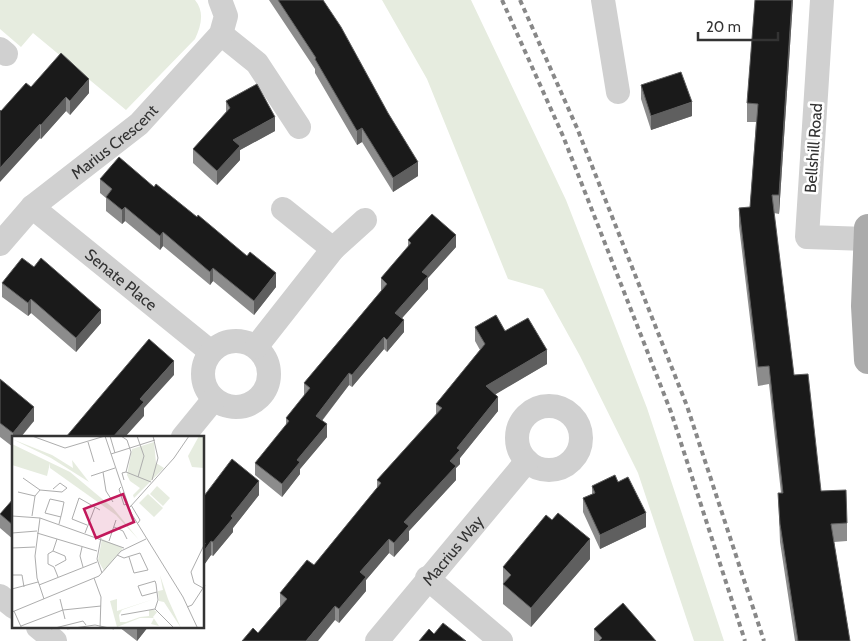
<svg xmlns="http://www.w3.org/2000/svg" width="868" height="641" font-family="Cabin,sans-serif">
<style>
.green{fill:#e6ecdf}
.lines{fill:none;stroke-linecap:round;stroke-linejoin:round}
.street{stroke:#d0d0d0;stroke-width:24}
.primary{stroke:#ababab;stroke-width:28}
.rail{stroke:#888;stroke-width:4;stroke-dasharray:5 4;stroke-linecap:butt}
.wall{fill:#8c8c8c}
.shaded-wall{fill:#5f5f5f}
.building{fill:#1a1a1a;stroke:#5f5f5f}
.labels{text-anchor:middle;stroke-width:5;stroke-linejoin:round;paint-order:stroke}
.street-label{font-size:16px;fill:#333;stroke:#fff}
.inset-road{fill:none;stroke:#adadad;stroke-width:1}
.view{fill:#c2185b;fill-opacity:0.15;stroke:#c2185b;stroke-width:2.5}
.inset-edge{fill:none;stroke:#333;stroke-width:2.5}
</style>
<rect width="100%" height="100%" fill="#fff"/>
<path class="green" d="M0 0H195C205 12 201 26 195 39L126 110 33 33 21 47 0 29Z
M382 0H471L566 200 647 408 724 641H694L638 473 580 356 543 289 508 279 427 79Z"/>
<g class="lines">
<g class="street">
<path d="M603 0 618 92"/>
<path d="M822 0 807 237 867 239"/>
<path d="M221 34 257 63 299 127"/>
<path d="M0 49 6 54"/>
<path id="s1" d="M32 207 211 352"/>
<path d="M283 209 333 249"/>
<path id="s2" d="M0 244 32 207 139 124 221 34 226 16 220 0"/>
<circle cx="236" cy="374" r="33"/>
<path d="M256 347 333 249 365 220"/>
<circle cx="549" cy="438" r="32"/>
<path d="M183 437 214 399"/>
<path d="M427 578 501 641"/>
<path d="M0 596 14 607"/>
<path d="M38 627 55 641"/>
<path id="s3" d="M377 641 527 461"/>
</g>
<path class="primary" d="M868 228 865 306 868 360"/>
<path class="rail" d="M502 0 563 136 671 412 745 641
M520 0 577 128 687 406 764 641"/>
</g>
<path class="wall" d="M269 0H323L418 176 393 192 362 142 357 145 315 73V69Z
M755 0H793L779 214 774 213 794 375 821 491 847 523V541L834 542 850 641H795L780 542 778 493H781L769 384 758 386 739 226V208L750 207 756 122H747V103Z
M641 85 692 116 651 130 641 99Z
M31 87 89 93 70 115 66 111 41 139 1 111Z
M226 101 275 131 240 150V160L217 185 193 163V149L226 112Z
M100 179 154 187 276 287 254 315 213 281 210 285 163 246 160 250 125 221 122 224 106 211V198L100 193Z
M408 240 456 247 428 278V289L402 318 404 332 387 352 384 349 352 387 349 385 322 421 327 437 300 469V474L282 497 255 475V463L286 426V418L304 396V383L381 291V278L408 247Z
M2 283 101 323 76 352 31 313 28 316 2 297Z
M475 327 505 331 547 364 495 394 498 411 460 458V464L456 468V480L409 531V540L394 557 389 553 366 580V591L339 623 335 620 258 633 280 607V593L314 565 377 488V480L436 414V404L480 350 475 341Z
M0 379 34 421 14 437V445L13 447 0 437Z
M618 482 646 527 600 549 583 512V498L592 494V486Z
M259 495 233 528V532L213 556 211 555 204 565V496Z
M14 498V540L0 528V514Z
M590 559 531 627 503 604V567Z
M119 627H148L137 641Z
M594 629 656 641H594Z"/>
<path class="shaded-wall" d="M792 0H793L779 214V195Z
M89 79V93L70 115V101Z
M66 97V111L41 139V125Z
M692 102V116L651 130V116Z
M275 117V131L240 150V160L217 185V171L233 140Z
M40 124V138L0 182V168Z
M362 128V142L357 145V131Z
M418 162V176L393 192V178Z
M125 207V221L122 224V210Z
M163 232V246L160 250V236Z
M456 235V247L428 278V289L395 326V313L422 272Z
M213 268V281L210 285V272Z
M276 273V287L254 315V301Z
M31 299V313L28 316V303Z
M101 310V323L76 352V338Z
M404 320V332L387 352V340Z
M384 337V349L352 387V375Z
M547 350V364L486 400V386Z
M174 361V375L144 408V416L125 437H113L140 399Z
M349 373V385L316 428V416Z
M498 397V411L460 458V464L456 468V480L409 531V540L394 557V543L404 522 450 461 457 448Z
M34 407V421L21 437H14V445L13 447V433Z
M327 424V437L300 469V474L282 497V484L297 460Z
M259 481V495L233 528V532L213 556V542L231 516Z
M646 513V527L600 549V535Z
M389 539V553L366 580V591L339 623V609L360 572Z
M590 539V559L531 627V608Z
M211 541V555L204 565V551Z
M335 606V620L318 641H306Z
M137 627H148L137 641Z"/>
<path class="building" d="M278 0H323L341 27 388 113 418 162 393 178 362 128 357 131 315 59 316 58Z
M755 0H792L779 195H772L794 375 808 374 821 491 846 490 847 523 831 524 850 641H798L780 524 778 493H783L769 366 758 367 739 208 750 207 758 104 747 103Z
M61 53 89 79 70 101 66 97 41 125 40 124 0 168V110L1 111 26 83 31 87Z
M681 72 692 102 651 116 641 85Z
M257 84 275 117 233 140 240 146 217 171 193 149 230 108 226 101Z
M119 157 154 187 156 184 197 217 198 215 247 256 250 252 276 273 254 301 213 268 210 272 163 232 160 236 125 207 122 210 106 197 112 189 100 179Z
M432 214 456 235 422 272 428 276 395 313 404 320 387 340 384 337 352 375 349 373 316 416 327 424 297 460 300 462 282 484 255 463 289 421 286 418 310 388 304 383 387 284 381 278 411 243 408 240Z
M22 258 34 267 41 258 101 310 76 338 31 299 28 303 2 283Z
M496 315 505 331 528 318 547 350 486 386 498 397 457 448 460 450 450 461 456 466 404 522 409 526 394 543 389 539 360 572 366 577 339 609 335 606 306 641H242L253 628 258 633 287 599 280 593 307 560 314 565 381 483 377 480 442 408 436 404 485 344 475 327Z
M149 339 174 361 140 399 144 402 113 437H66Z
M0 379 34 407 13 433 0 423Z
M232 459 259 481 231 516 233 518 213 542 211 541 204 551V496Z
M615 475 618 482 628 477 646 513 600 535 583 498 595 493 592 486Z
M14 498V526L0 514Z
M558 513 590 539 531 608 503 584 511 575 503 567 546 515 552 520Z
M623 603 656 641H599L602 638 594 629Z
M443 623 466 641H419L429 629 434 634Z"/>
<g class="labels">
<g class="street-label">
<text dy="6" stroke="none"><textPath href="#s2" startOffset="154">Marius Crescent</textPath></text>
<text transform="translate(813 148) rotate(-86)" y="6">Bellshill Road</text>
<text dy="6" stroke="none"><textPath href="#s1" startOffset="115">Senate Place</textPath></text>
<text dy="6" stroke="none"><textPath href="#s3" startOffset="118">Macrius Way</textPath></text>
</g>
</g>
<g transform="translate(12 436)">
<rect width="192" height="192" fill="#fff"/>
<path d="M187 0H192V32L180 31 176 20ZM0 3 40 19 61 32 60 24 77 46 39 22ZM142 6 144 27 152 32 122 62 121 59 128 52 118 45 115 39 120 13ZM0 8 58 36 101 72 127 104 104 79 38 32V27L35 40 0 29ZM145 50 158 62 151 70 138 58ZM136 58 151 72 142 81 127 67ZM90 103 111 112 92 135 86 124ZM148 139 156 163 169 192 152 166 147 165 146 155 151 154ZM105 163V175L142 163 110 174 107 179 108 186H114L128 181 137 180V174H142L145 176 141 181 147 190 139 188 142 182H128L105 191 98 165Z" fill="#e6ecdf"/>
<path class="inset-road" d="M20 0 53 12 93 0M93 0 119 77 171 161 186 193M98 0 103 17M109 0 115 4 119 16 114 36M125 0 132 20 126 41M76 6 82 26M99 18 143 4M91 36 94 55 101 66M79 40 103 32M11 42 28 54M112 44 110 37 114 36 139 46M140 44 146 22 141 0M109 51 107 53 112 69 115 68M6 56 23 60M119 69 128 84 126 87M118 71 162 22 177 0M0 80 28 82 112 112M20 80 23 60 28 54 50 56 55 52 48 47 41 53M28 82 23 120 25 142 32 163M47 88 50 76 52 66 38 63 33 77 49 81M75 89 60 83 67 62 88 74M102 91 111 95 115 103M0 97 25 95M25 97 85 115M73 97 83 71M89 102 85 123 90 137M45 103 41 115 36 118V128L42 131 46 141M97 105 104 84M70 111 68 120 71 131M0 112 23 111M41 115 53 120 54 124 43 130M105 119 112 122 128 117M117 121 122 137 136 134 128 117M0 139H10L12 151M82 142 89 161 88 193M27 149 85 126M191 152 182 147 179 136 193 107M0 153 26 146M48 163 53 183M175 171 180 169 193 149M143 173 146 164 144 148 143 145 126 150 130 160 145 156M2 175 10 193M0 176 87 140 109 115 134 103M109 179 143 173 163 193M9 190 51 174 89 170M39 193 71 185 74 189M55 193 83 189 102 193"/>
<path class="view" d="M111 58 122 86 84 102 72 73Z"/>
<rect width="192" height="192" class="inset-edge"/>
</g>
<path d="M698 32v8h80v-8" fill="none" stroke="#333333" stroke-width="2.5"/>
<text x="706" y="32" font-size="15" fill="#333333" stroke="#ffffff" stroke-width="4" paint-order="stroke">20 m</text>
</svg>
